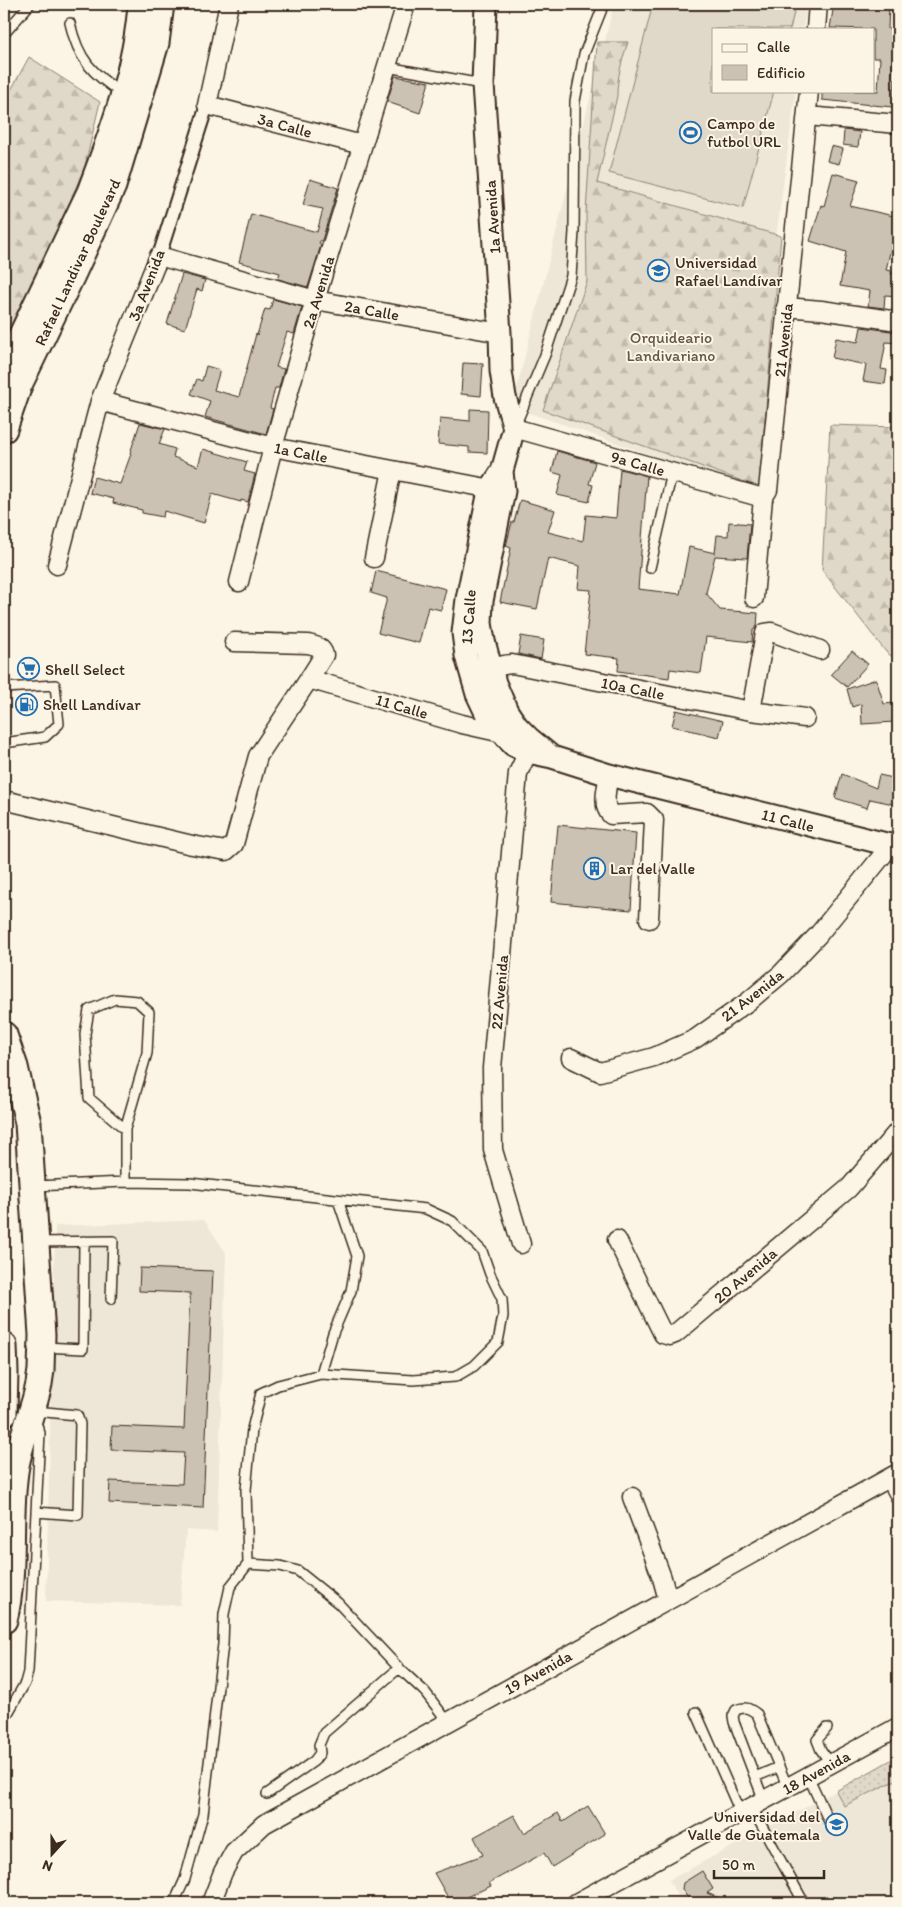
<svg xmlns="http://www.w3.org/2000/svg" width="902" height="1907" font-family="Itim,sans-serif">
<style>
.built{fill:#eee6d6}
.forest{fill:url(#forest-firs);stroke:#8e8173}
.park{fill:url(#park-dots);stroke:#8e8173}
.pitch{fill:#e0d8c8;stroke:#8e8173}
.building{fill:#ccc2b3;stroke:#3b2a1e}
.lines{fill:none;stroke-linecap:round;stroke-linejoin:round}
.service-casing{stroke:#3b2a1e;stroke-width:12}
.pedestrian-casing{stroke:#3b2a1e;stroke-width:16}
.minor-casing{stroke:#3b2a1e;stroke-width:21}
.tertiary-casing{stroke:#3b2a1e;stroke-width:25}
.secondary-casing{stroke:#3b2a1e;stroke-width:29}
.service{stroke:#fcf5e5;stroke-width:9}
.pedestrian{stroke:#fcf5e5;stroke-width:12}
.minor{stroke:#fcf5e5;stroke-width:18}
.tertiary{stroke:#fcf5e5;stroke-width:21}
.secondary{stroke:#fcf5e5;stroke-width:25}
.labels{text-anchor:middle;stroke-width:4;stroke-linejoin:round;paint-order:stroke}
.poi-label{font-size:16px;fill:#3b2a1e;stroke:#fcf5e5;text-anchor:start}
.street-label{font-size:16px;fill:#3b2a1e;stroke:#fcf5e5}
.park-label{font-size:16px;fill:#645648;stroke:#fcf5e5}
</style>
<defs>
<pattern id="forest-firs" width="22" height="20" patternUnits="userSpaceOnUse" patternTransform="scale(1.25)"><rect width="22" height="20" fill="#e0d8c8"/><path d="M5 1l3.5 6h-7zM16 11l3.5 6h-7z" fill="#c1baab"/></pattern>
<pattern id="park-dots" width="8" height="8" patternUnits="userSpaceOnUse" patternTransform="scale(1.25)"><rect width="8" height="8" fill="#e0d8c8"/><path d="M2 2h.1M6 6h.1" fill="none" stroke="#c1baab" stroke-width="1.8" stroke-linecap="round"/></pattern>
</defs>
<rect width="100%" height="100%" fill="#fcf5e5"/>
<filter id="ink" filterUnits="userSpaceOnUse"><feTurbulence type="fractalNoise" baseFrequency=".02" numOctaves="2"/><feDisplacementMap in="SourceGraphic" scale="10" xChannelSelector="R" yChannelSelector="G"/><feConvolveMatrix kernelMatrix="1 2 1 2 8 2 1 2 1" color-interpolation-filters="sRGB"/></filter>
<g filter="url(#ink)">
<path class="built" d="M614 4H807L803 29H713V91H796L764 325 749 489 512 407Z
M204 1220 226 1253 217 1532 186 1530 180 1605 46 1601 55 1226Z
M898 1756V1903H681L669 1880 836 1791Z"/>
<path class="forest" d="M597 42H628C622 60 617 77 617 96L597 183 781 236 759 487 543 410 587 281 586 212Z
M29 57 100 102 85 166 48 254 4 341V98L10 92Z
M830 425 898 427V661L886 652 822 570Z"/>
<path class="park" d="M898 1756V1779L844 1806 836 1791Z"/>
<path class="pitch" d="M653 4H796L790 29H713V91H774L743 208 609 173Z"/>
<path class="building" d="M834 4 889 5 888 29H896L892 78 895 79 893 107 822 100V91H878L880 58H873V29L830 28Z
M395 76 429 82 420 113 387 102Z
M844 130 860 132 858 147 843 145Z
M831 146 843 149 839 164 827 161Z
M833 173 859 180 850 206 898 217 886 270 892 271 891 274H898V296L885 295 884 308 868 306 870 291 840 286 846 252 810 241 821 205 824 206Z
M310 179 338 188 322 240 319 242 321 245 308 287 278 279 280 273 239 262 251 214 317 232 323 209 303 205Z
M182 274 205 280 202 291 197 289 185 329 167 324Z
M273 299 302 307 294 334 287 332 276 367 284 369 279 388H275L270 408 273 409 266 434 205 417 210 401 191 394 197 379 202 381 206 366 220 370 214 390 239 397 256 334 257 335 265 309 270 310Z
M861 327 898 332V343L886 342 881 369 887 370 885 384 863 381 866 365 832 358 836 338 858 342Z
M463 363 483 364 481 396 461 394Z
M470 409 488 410 487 453 469 452V447L438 444 440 418 470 421Z
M140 423 165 429 159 444 175 449 173 457 198 466 203 449 247 462 244 471 255 474 248 502 241 500V502L212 494 204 523 164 511 163 517 142 513V510L113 503 114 499 90 493 94 477 120 484 131 454 130 453Z
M557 451 595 462 589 484 593 485 589 502 557 495 562 475 552 472Z
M620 469 647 476 638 589 680 594 689 547 715 553 717 535 728 536 729 522 750 524 747 558 715 556 706 593 720 610 758 613 757 627 753 630 752 642 706 637 701 673 670 669 669 678 618 671 619 658 584 654 591 590 578 589 580 566 548 558 537 609 500 602 511 548 506 546 512 522H514L520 500 555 510 548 532 583 541 586 515 616 518Z
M376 571 446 589 441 610 428 607 419 643 378 633 387 598 371 593Z
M521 636 544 640 541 659 518 654Z
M852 651 868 664 847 687 831 674Z
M876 679 884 704 894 703 895 722 862 724 861 704 852 707 847 689Z
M676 710 723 721 719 737 672 726Z
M842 774 876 788 879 775 898 779V805L870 799 867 808 835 798Z
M558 825 636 833 631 910 551 902Z
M140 1268 213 1271 203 1508 109 1503 110 1481 182 1484 184 1453 111 1450 112 1426 184 1429 190 1293 139 1291Z
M588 1806 605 1834 552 1867 544 1853 489 1883 491 1886 453 1903H451L434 1873 483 1855 474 1837 514 1815 524 1833 558 1813 563 1822Z
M702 1871 713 1889 707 1893 730 1903H691L682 1889 683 1883Z"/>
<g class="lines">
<defs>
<path id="service" d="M70 23C78 59 92 74 123 94
M4 34 30 4
M387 67 482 84
M516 424 545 355 571 276 574 232 575 101 584 54 604 4
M650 568 672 473
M4 688 55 685 59 724 45 737 4 743
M125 1129 89 1098 85 1034 89 1010 115 999 137 1001 149 1012 147 1053 125 1129V1182
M35 1186 125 1182 190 1183 426 1209 452 1221 482 1251 490 1274 502 1299 503 1316 498 1342 474 1366 455 1377 413 1380 321 1374 278 1385 261 1393 252 1429 246 1490 248 1564
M37 1242 113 1241 111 1299
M44 1347 83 1349 84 1241
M321 1374 333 1333 351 1291 357 1256 338 1200
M35 1411 77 1415 80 1424 78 1515 36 1512
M886 1480 898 1502
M696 1712 741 1814
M4 1720 25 1683 28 1672 40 1433 35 1420
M827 1728 817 1740 821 1750 831 1764
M808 1776 832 1828
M755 1777 779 1767
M267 1794 314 1761 320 1753 319 1745 324 1733 399 1668
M764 1801 734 1722 733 1716 736 1710C745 1706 749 1708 757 1714L788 1788
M752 1808 804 1903
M174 1903 185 1879 203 1814 223 1644 224 1614 230 1587 248 1564 280 1566 298 1571 338 1603 399 1668 425 1692 448 1722"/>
<path id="pedestrian" d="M159 256 207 105"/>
<path id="minor" d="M229 4 207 105 362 145
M816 29 818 4
M807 116 898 124
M786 307 821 310 898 321
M100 401 273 447 502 491
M514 428 763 498
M374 558 392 470
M57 565 100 401 159 256 315 300 500 333
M239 582 273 447 315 300 406 4
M754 598 763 498 768 490 809 91
M234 642 308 644C316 646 322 647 324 655L309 679
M483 678C492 668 499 665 512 664L751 711 805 718
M751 711 765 633 772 632 820 650
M609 775C607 787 601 806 611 815L647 813 654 820 649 919
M4 800 192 845 226 851 234 844 258 756 309 679 462 724 530 739 528 752 518 773 492 1068 493 1150 521 1244
M571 1058 600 1072 654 1057 695 1039 749 1001 781 974 818 935 891 845
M617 1240 663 1334 670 1336 675 1334 849 1188 898 1131
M632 1497 662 1578 668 1600
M211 1903 223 1872 234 1852 264 1824 898 1473
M576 1903 898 1727"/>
<path id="tertiary" d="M486 4 483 84 500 333 501 371 505 397 514 428 502 471 489 491 467 599 463 633 466 656 477 694 486 713 513 745 528 752 552 757
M502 471 504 491 482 601 481 623 484 641 495 683 507 711 517 726 530 739 552 757 609 775 898 847"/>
<path id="secondary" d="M4 372 90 192C112 134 137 67 141 4
M4 429 19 385 73 273 113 186 156 43 161 4
M4 1035 15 1067 28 1123 42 1335 41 1370 39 1384C33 1414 19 1442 15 1472 8 1521 16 1572 4 1620
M4 1346 5 1372 4 1413"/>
</defs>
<use href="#service" class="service-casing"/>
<use href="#pedestrian" class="pedestrian-casing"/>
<use href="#minor" class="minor-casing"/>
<use href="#tertiary" class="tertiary-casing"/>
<use href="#secondary" class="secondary-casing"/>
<use href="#service" class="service"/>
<use href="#pedestrian" class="pedestrian"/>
<use href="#minor" class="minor"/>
<use href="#tertiary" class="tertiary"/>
<use href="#secondary" class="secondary"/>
</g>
</g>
<defs>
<symbol id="stadium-ring" viewBox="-11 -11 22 22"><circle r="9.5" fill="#fcf5e5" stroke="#1f6fb2" stroke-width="1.5"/><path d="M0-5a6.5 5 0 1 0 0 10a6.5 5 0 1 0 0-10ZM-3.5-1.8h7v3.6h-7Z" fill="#1f6fb2"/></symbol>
<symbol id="university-ring" viewBox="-11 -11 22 22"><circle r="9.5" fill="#fcf5e5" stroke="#1f6fb2" stroke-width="1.5"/><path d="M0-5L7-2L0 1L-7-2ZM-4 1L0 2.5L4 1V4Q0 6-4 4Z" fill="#1f6fb2"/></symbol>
<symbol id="supermarket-ring" viewBox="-11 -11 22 22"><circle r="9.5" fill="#fcf5e5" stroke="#1f6fb2" stroke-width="1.5"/><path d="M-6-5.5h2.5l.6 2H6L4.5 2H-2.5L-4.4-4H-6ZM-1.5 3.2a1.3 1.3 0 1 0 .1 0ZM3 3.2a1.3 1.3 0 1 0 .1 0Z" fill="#1f6fb2"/></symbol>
<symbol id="fuel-ring" viewBox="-11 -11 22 22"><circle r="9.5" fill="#fcf5e5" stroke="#1f6fb2" stroke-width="1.5"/><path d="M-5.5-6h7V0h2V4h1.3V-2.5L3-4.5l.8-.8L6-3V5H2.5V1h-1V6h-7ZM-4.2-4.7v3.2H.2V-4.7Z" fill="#1f6fb2"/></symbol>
<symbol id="building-ring" viewBox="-11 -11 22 22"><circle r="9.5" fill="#fcf5e5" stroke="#1f6fb2" stroke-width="1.5"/><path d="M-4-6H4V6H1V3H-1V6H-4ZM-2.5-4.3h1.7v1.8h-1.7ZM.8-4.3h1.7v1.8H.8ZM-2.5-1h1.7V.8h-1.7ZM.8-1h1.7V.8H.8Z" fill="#1f6fb2"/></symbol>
</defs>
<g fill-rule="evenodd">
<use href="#stadium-ring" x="678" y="120" width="25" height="25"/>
<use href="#university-ring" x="646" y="258" width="25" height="25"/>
<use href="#supermarket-ring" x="16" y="656" width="25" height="25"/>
<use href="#fuel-ring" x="14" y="692" width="25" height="25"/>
<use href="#building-ring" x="582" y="856" width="25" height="25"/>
<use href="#university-ring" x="824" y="1812" width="25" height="25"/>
</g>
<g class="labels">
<g class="poi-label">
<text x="707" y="129">Campo de<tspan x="707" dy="18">futbol URL</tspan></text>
<text x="675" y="268">Universidad<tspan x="675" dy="18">Rafael Landívar</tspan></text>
<text x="45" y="675">Shell Select</text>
<text x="43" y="710">Shell Landívar</text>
<text x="610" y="874">Lar del Valle</text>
<text x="820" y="1822" text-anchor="end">Universidad del<tspan x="820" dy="18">Valle de Guatemala</tspan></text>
</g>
<g class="street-label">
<text transform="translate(285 125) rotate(15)" y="6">3a Calle</text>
<text transform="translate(492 217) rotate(-94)" y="6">1a Avenida</text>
<text transform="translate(77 262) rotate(-65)" y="6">Rafael Landivar Boulevard</text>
<text transform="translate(146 285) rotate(-69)" y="6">3a Avenida</text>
<text transform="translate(318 292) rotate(-73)" y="6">2a Avenida</text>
<text transform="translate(372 310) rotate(10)" y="6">2a Calle</text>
<text transform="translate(783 340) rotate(-84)" y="6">21 Avenida</text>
<text transform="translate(301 452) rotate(11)" y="6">1a Calle</text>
<text transform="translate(638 463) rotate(16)" y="6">9a Calle</text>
<text transform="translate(468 617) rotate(-86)" y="6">13 Calle</text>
<text transform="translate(633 688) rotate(11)" y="6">10a Calle</text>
<text transform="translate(402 706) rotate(16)" y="6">11 Calle</text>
<text transform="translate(788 820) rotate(14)" y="6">11 Calle</text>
<text transform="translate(499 992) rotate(-85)" y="6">22 Avenida</text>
<text transform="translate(752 995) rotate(-38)" y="6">21 Avenida</text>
<text transform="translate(745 1275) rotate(-40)" y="6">20 Avenida</text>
<text transform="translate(538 1672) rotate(-29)" y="6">19 Avenida</text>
<text transform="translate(816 1772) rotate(-29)" y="6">18 Avenida</text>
</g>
<g class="park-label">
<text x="671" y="343">Orquideario<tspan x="671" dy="18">Landivariano</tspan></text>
</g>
</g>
<rect width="902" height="1907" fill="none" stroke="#fcf5e5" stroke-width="20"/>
<rect x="10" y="10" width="882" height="1887" fill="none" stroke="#3b2a1e" stroke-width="2" filter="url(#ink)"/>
<rect x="712" y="28" width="162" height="65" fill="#fcf5e5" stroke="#afa495"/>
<rect x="722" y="44" width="25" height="8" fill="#fcf5e5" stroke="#afa495"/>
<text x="757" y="52" font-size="15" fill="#3b2a1e">Calle</text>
<rect x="722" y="65" width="25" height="15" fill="#ccc2b3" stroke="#afa495"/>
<text x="757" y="78" font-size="15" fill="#3b2a1e">Edificio</text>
<g transform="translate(52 1854) rotate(201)" stroke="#fcf5e5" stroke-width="4" paint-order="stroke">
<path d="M0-4L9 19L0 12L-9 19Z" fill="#3b2a1e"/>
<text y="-8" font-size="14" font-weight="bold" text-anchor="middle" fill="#3b2a1e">N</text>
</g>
<path d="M714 1870v8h110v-8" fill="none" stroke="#3b2a1e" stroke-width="2.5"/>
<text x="722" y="1870" font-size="15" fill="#3b2a1e" stroke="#fcf5e5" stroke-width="4" paint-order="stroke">50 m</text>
</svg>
